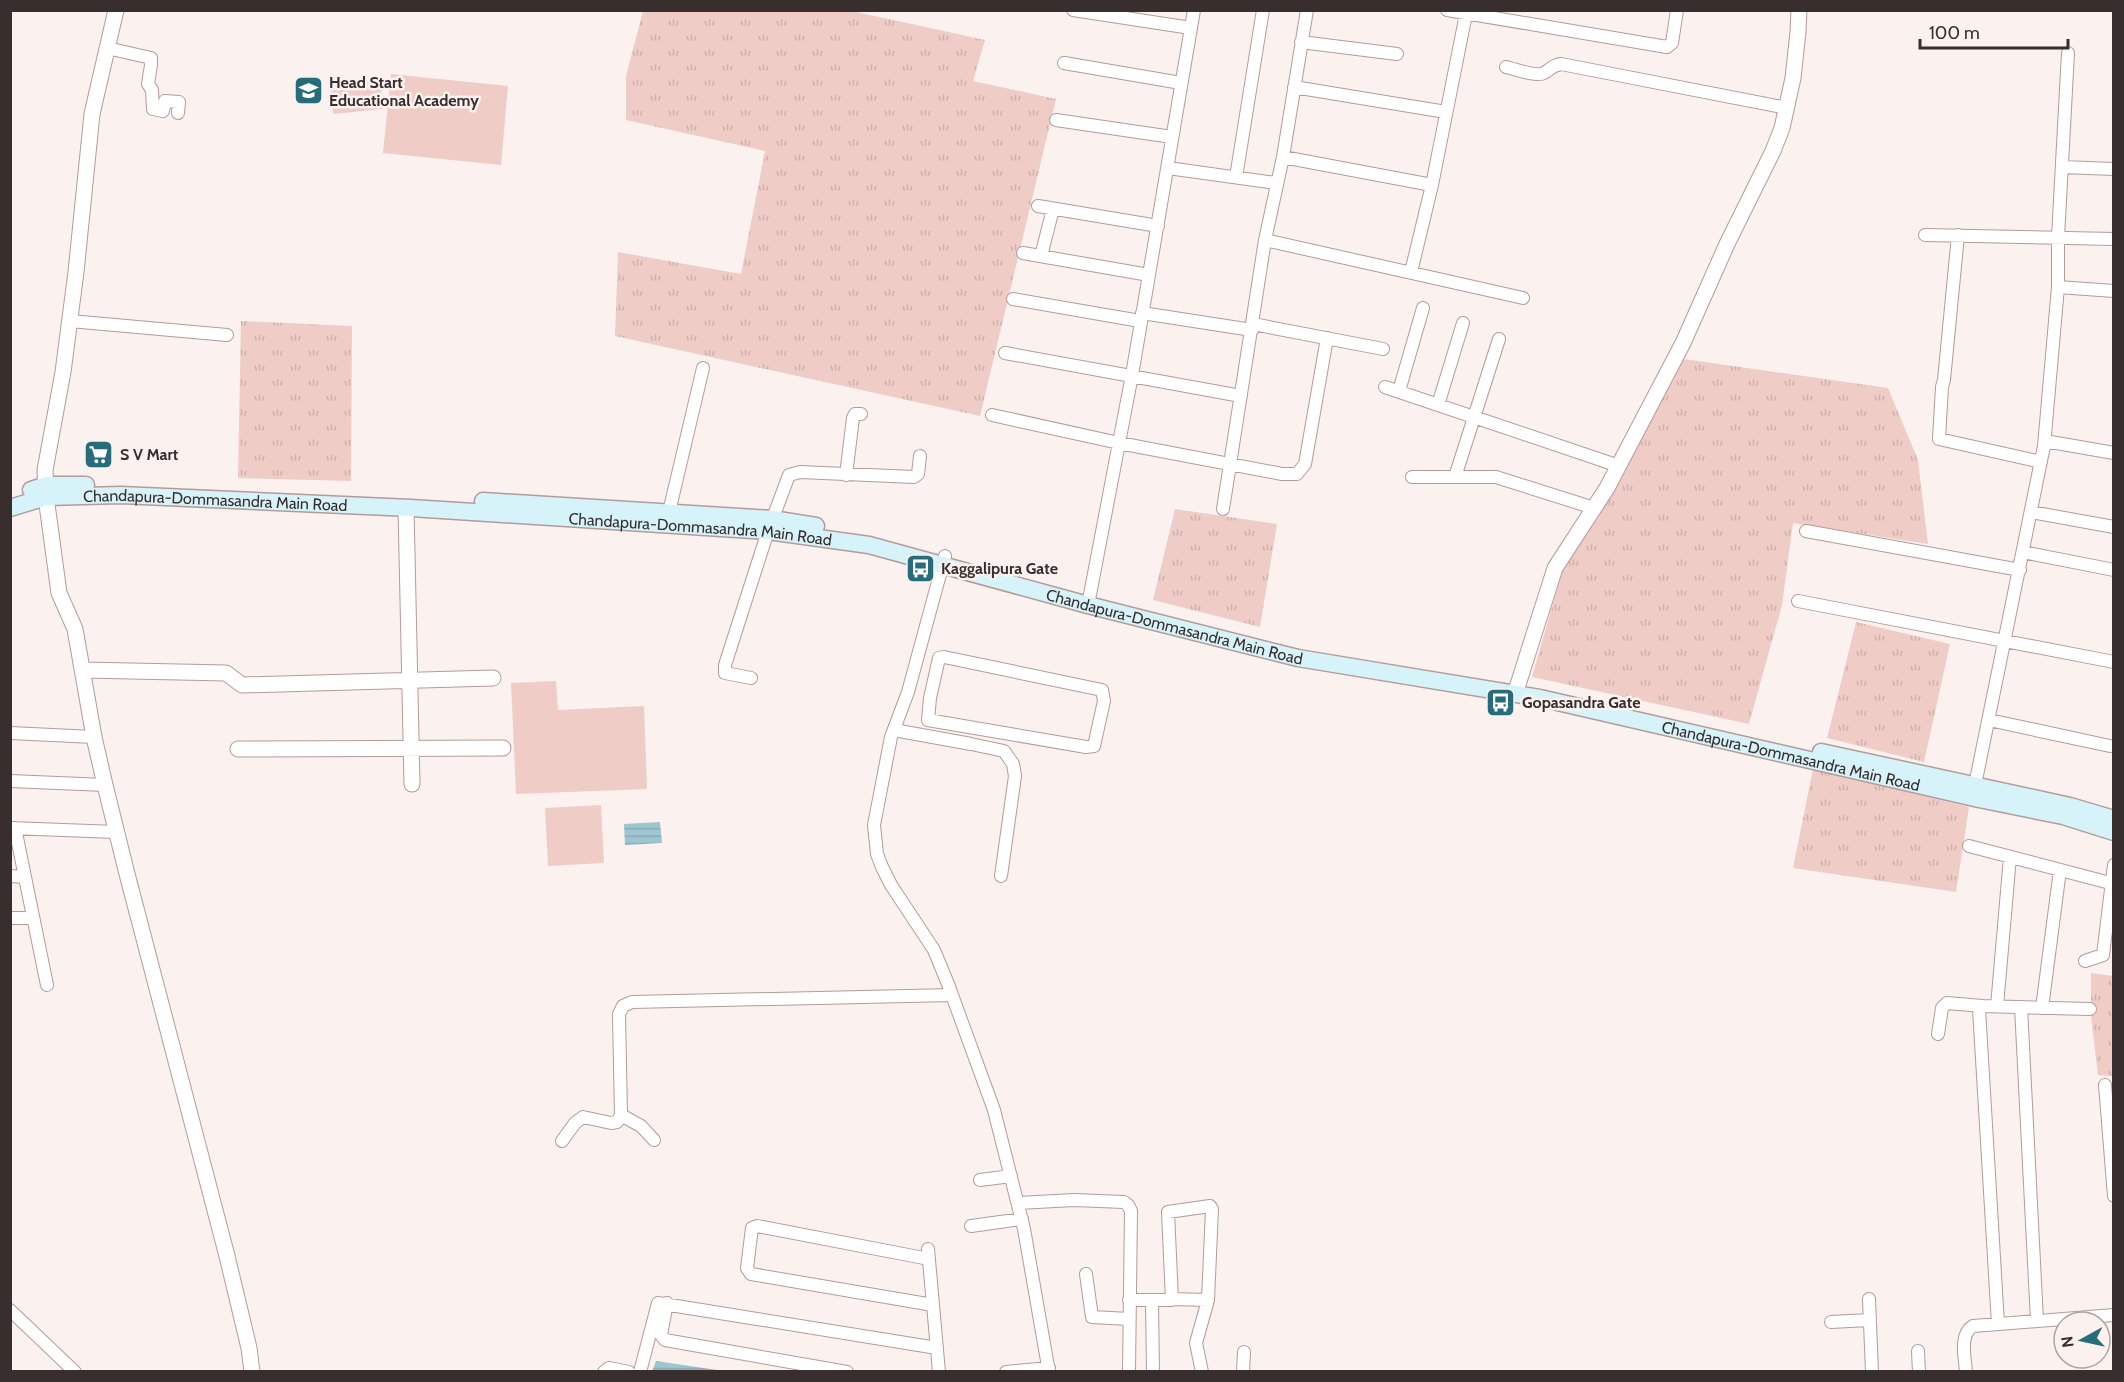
<svg xmlns="http://www.w3.org/2000/svg" width="2124" height="1382" font-family="Cabin,sans-serif">
<style>
.grass{fill:url(#grass-tufts)}
.pitch{fill:#f0ccc7}
.water{fill:url(#water-rules)}
.lines{fill:none;stroke-linecap:round;stroke-linejoin:round}
.minor-casing{stroke:#b49b98;stroke-width:14}
.tertiary-casing{stroke:#b49b98;stroke-width:17}
.secondary-casing{stroke:#b49b98;stroke-width:19}
.minor{stroke:#fff;stroke-width:12}
.tertiary{stroke:#fff;stroke-width:15}
.secondary{stroke:#d6f3fa;stroke-width:16}
.labels{text-anchor:middle;stroke-width:5;stroke-linejoin:round;paint-order:stroke}
.poi-label{font-size:16px;font-weight:bold;fill:#382e2d;stroke:#fbf1ef;text-anchor:start}
.street-label{font-size:16px;fill:#382e2d;stroke:#fbf1ef}
</style>
<defs>
<pattern id="grass-tufts" width="24" height="20" patternUnits="userSpaceOnUse" patternTransform="scale(1.5)"><rect width="24" height="20" fill="#f0ccc7"/><path d="M3 7l-1-3M5 7V3M7 7l1-3M15 17l-1-3M17 17v-4M19 17l1-3" fill="none" stroke="#cfb0ab"/></pattern>
<pattern id="water-rules" width="6" height="5" patternUnits="userSpaceOnUse" patternTransform="scale(1.5)"><rect width="6" height="5" fill="#9dc6d1"/><path d="M0 2.5h6" fill="none" stroke="#88aab4"/></pattern>
</defs>
<rect width="100%" height="100%" fill="#fbf1ef"/>
<path class="grass" d="M643 11H852L985 40 973 81 1056 99 980 416 615 336 618 252 741 274 765 151 626 120V76Z
M241 321 352 326 351 481 238 478Z
M1684 359 1888 388 1918 460 1928 544 1793 523 1782 605 1749 724 1532 677 1564 565Z
M1175 509 1277 524 1260 627 1153 600Z
M1856 622 1950 644 1924 762 1827 738Z
M1813 769 1969 807 1956 892 1793 868Z
M2091 973 2113 976V1076L2098 1075 2091 1016Z"/>
<path class="pitch" d="M391 74 508 86 501 165 383 153Z
M380 79 383 109 333 114 330 84Z
M556 681 558 710 644 706 647 789 516 794 511 683Z
M601 805 604 863 548 866 545 808Z"/>
<path class="water" d="M660 822 662 843 625 845 624 824Z
M656 1361 724 1371H725H652Z"/>
<g class="lines">
<defs>
<path id="minor" d="M1073 10 1191 28
M1447 10 1667 47 1672 43 1677 10
M1301 42 1397 54
M107 48 151 58V65L148 84 152 90 153 109 163 111 165 101 179 102 178 113
M1064 63 1181 83
M1506 67C1514 69 1537 77 1544 73 1552 69 1550 66 1561 64L1787 108
M1294 87 1446 112
M1056 120 1172 137
M1283 157 1432 185
M2062 167 2114 169
M1168 168 1276 183
M1236 177 1263 10
M1038 206 1158 226
M1925 235 2114 239
M1958 235 1944 380 1942 387 1939 439 2041 462
M1265 240 1523 298
M1023 253 1149 275
M1041 256 1053 209
M1411 272 1432 185 1466 14
M2058 287 2114 291
M1013 299 1140 321
M1142 313 1252 330
M70 321 227 335
M1253 324 1383 349
M1005 353 1241 396
M1385 387 1619 466
M1399 391 1423 308
M1438 405 1463 323
M992 415 1119 443 1282 474H1297L1305 464 1327 338
M2045 441 2114 453
M846 475 853 418 855 414H861
M1412 477H1496L1594 508
M1455 477 1499 339
M1223 509 1265 240 1283 157 1307 10
M669 512 703 368
M2031 512 2114 527
M1806 531 2020 570
M2023 552 2114 570
M945 556 908 692 891 737 874 825 877 854 882 867 891 885 934 950 948 984 994 1110 1024 1229 1049 1372
M1798 601 2114 662
M1088 605 1132 375 1194 10
M944 657 1102 690 1104 701 1094 746 1086 747 928 720 930 698 939 658Z
M751 678 725 673V665L768 531 789 475 800 472 914 477 918 474 920 456
M1989 720 2110 746
M894 730 971 744 1004 751 1013 764 1015 776 1001 876
M10 733 94 737
M10 781 105 785
M1975 785 2044 446 2058 287V237L2068 53
M10 828 116 832
M15 828 47 985
M1969 846 2110 883
M10 876 25 877
M10 918H33
M2085 961 2103 955 2114 865
M1997 1006 2010 857
M2021 1007 2037 1321
M2042 1008 2060 870
M1938 1034 1942 1008 1947 1003 1982 1006
M2105 1085 2114 1196
M654 1140 641 1126 621 1115 619 1014 623 1006 632 1002 952 995
M562 1141 575 1123 583 1117 611 1123 617 1122 621 1115
M980 1180 1011 1176
M1018 1203 1074 1200 1124 1202 1128 1205 1131 1211 1129 1372
M971 1226 1022 1219
M928 1249 939 1372
M929 1259 757 1226 752 1228 747 1268 751 1274 933 1305
M1086 1274 1092 1317 1129 1319
M1172 1299 1208 1300
M1869 1299 1872 1372
M1129 1300H1172L1168 1212 1210 1206 1212 1209 1208 1300 1196 1343 1202 1372
M1152 1300 1153 1372
M667 1303 661 1335 665 1340 847 1372
M10 1310 75 1372
M1831 1322 1869 1320
M1998 1324 1979 1009 1982 1006 2090 1009
M1918 1351 1919 1372
M604 1372 609 1368 629 1372
M640 1372 658 1303 937 1348
M1006 1372 1049 1368
M1243 1372 1244 1352
M1966 1372C1965 1357 1959 1335 1973 1326L2114 1315"/>
<path id="tertiary" d="M116 10 92 114 76 272 63 372 45 470 46 497 59 593 75 629 94 737 105 785 126 870 227 1256 249 1348 252 1372
M406 508 412 784
M83 670 226 673 242 685 493 678
M1515 694 1555 568 1607 488 1683 343 1727 244 1773 151 1782 128 1793 78 1798 32 1799 10
M238 749 503 748"/>
<g id="secondary">
<path d="M31 490 46 485H86"/>
<path d="M483 501 772 519 816 526"/>
<path id="s1" d="M10 508 46 497 121 495 411 508 706 527 768 531 869 545 1088 605 1298 658 1540 698 1979 799 2063 816 2114 832"/>
<path d="M1821 752 2070 806 2114 819"/>
</g>
</defs>
<use href="#minor" class="minor-casing"/>
<use href="#tertiary" class="tertiary-casing"/>
<use href="#secondary" class="secondary-casing"/>
<use href="#minor" class="minor"/>
<use href="#tertiary" class="tertiary"/>
<use href="#secondary" class="secondary"/>
</g>
<defs>
<symbol id="school-square" viewBox="-11 -11 22 22"><rect x="-9" y="-9" width="18" height="18" rx="4" fill="#266c7b" stroke="#fbf1ef"/><path d="M0-5L7-2L0 1L-7-2ZM-4 1L0 2.5L4 1V4Q0 6-4 4Z" fill="#fff"/></symbol>
<symbol id="supermarket-square" viewBox="-11 -11 22 22"><rect x="-9" y="-9" width="18" height="18" rx="4" fill="#266c7b" stroke="#fbf1ef"/><path d="M-6-5.5h2.5l.6 2H6L4.5 2H-2.5L-4.4-4H-6ZM-1.5 3.2a1.3 1.3 0 1 0 .1 0ZM3 3.2a1.3 1.3 0 1 0 .1 0Z" fill="#fff"/></symbol>
<symbol id="bus-square" viewBox="-11 -11 22 22"><rect x="-9" y="-9" width="18" height="18" rx="4" fill="#266c7b" stroke="#fbf1ef"/><path d="M-5-6H5V4H4V6H2V4H-2V6H-4V4H-5ZM-3.5-4V0h7V-4ZM-3.5 1.2v1.5H-2V1.2ZM2 1.2v1.5H3.5V1.2Z" fill="#fff"/></symbol>
</defs>
<g fill-rule="evenodd">
<use href="#school-square" x="292" y="74" width="33" height="33"/>
<use href="#supermarket-square" x="82" y="438" width="33" height="33"/>
<use href="#bus-square" x="904" y="552" width="33" height="33"/>
<use href="#bus-square" x="1484" y="686" width="33" height="33"/>
</g>
<g class="labels">
<g class="poi-label">
<text x="329" y="88">Head Start<tspan x="329" dy="18">Educational Academy</tspan></text>
<text x="120" y="460">S V Mart</text>
<text x="941" y="574">Kaggalipura Gate</text>
<text x="1522" y="708">Gopasandra Gate</text>
</g>
<g class="street-label">
<text dy="6" stroke="none"><textPath href="#s1" startOffset="207">Chandapura-Dommasandra Main Road</textPath></text>
<text dy="6" stroke="none"><textPath href="#s1" startOffset="693">Chandapura-Dommasandra Main Road</textPath></text>
<text dy="6" stroke="none"><textPath href="#s1" startOffset="1179">Chandapura-Dommasandra Main Road</textPath></text>
<text dy="6" stroke="none"><textPath href="#s1" startOffset="1809">Chandapura-Dommasandra Main Road</textPath></text>
</g>
</g>
<rect width="2124" height="1382" fill="none" stroke="#382e2d" stroke-width="24"/>
<g transform="translate(2082 1340) rotate(262)"><circle r="28" fill="#fbf1ef" stroke="#ada3a1" stroke-width="1.5"/>
<path d="M0-4.5L10 22L0 15L-10 22Z" fill="#266c7b"/>
<text y="-9" font-size="16" font-weight="bold" text-anchor="middle" fill="#382e2d">N</text>
</g>
<path d="M1920 39v9h148v-9" fill="none" stroke="#382e2d" stroke-width="3"/>
<text x="1929" y="39" font-size="18" fill="#382e2d" stroke="#fbf1ef" stroke-width="4.5" paint-order="stroke">100 m</text>
</svg>
